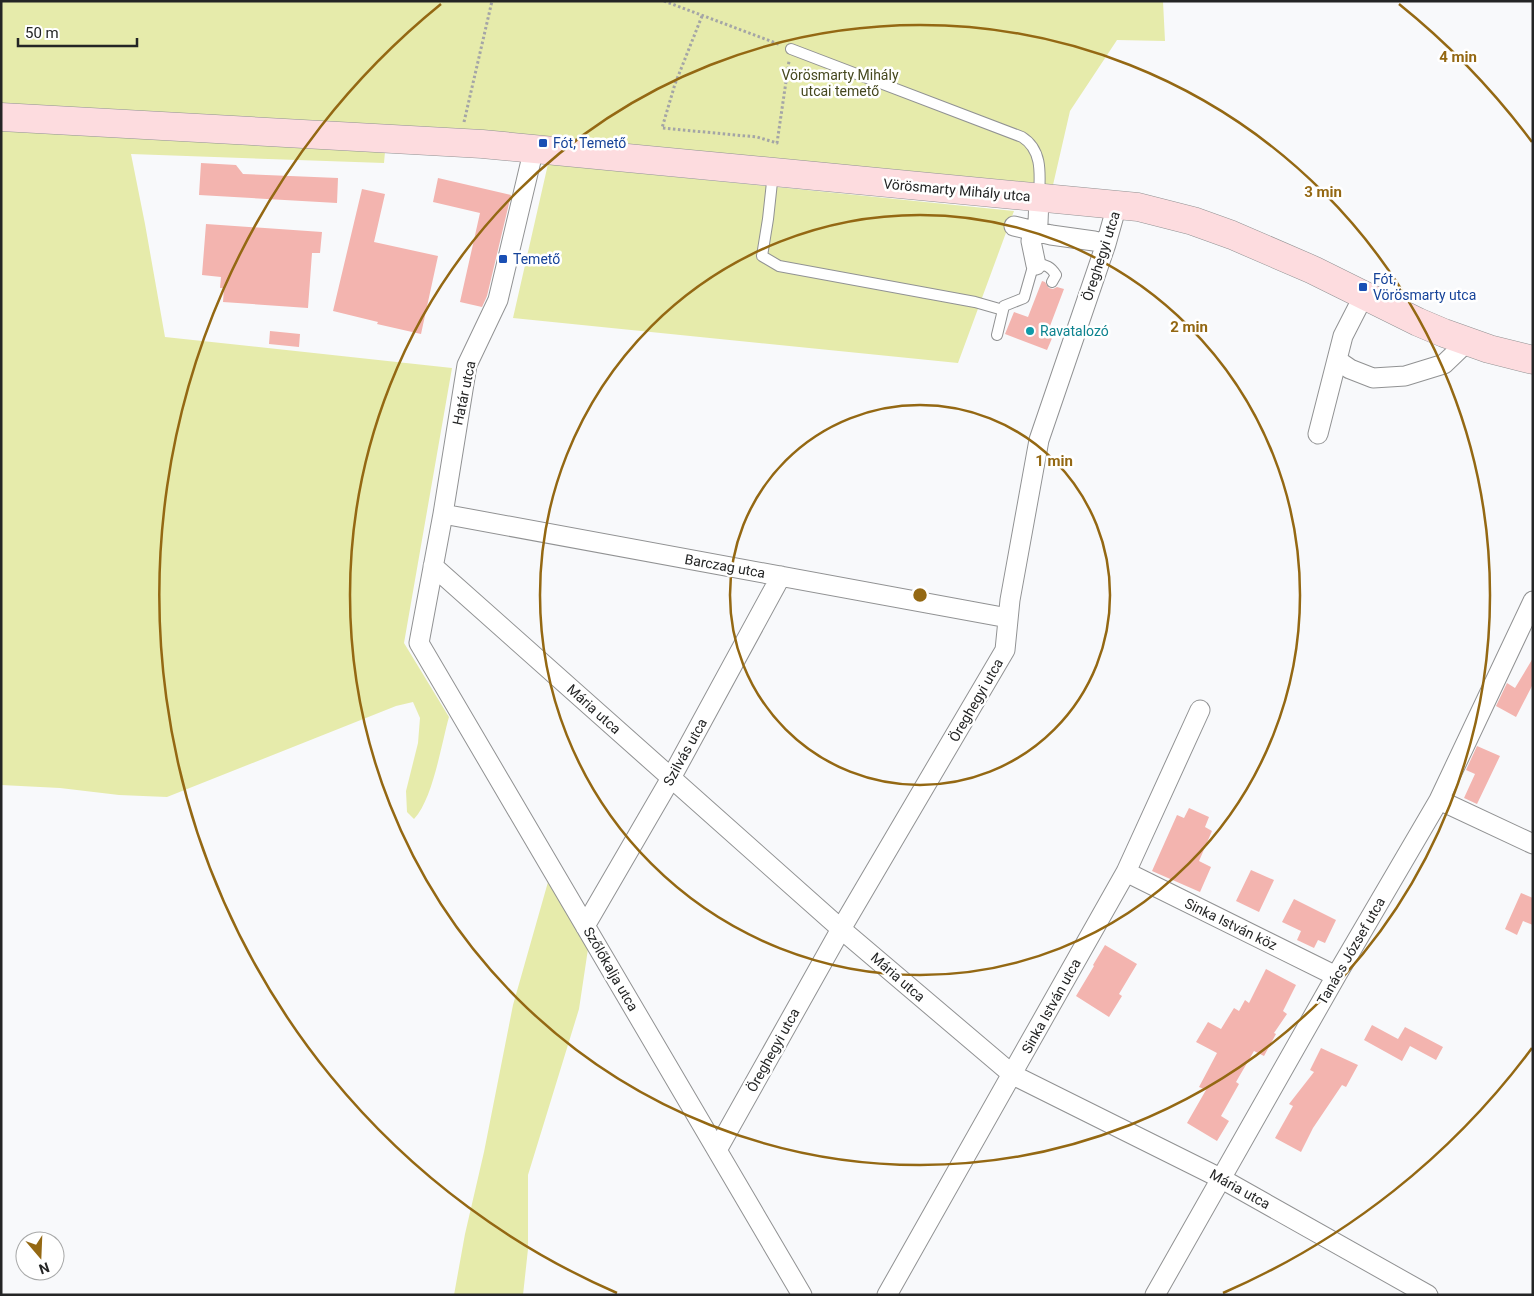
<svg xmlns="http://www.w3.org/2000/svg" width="1534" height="1296" font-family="Roboto,sans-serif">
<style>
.green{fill:#e6ebab}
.building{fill:#f3b4af}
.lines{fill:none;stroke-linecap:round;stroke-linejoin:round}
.lane-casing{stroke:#919293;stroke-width:12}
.street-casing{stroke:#919293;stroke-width:21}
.secondary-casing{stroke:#919293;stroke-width:29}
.path{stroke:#a4a5a6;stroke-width:3;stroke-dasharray:2.5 2.5;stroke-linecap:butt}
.lane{stroke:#fff;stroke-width:10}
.street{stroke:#fff;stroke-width:19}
.secondary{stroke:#fddcdf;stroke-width:28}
.ring{fill:none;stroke:#946813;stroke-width:2.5}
.transit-dot{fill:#1a4fb4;stroke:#fff;stroke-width:2}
.culture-dot{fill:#0f9aa8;stroke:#fff;stroke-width:2}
.labels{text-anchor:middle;stroke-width:5;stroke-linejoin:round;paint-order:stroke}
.park-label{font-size:14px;fill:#46481f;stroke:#fff}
.transit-label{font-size:14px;fill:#164399;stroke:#fff;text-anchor:start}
.street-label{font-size:14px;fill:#242525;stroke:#fff}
.culture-label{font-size:14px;fill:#0d838f;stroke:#fff;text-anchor:start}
.centre{fill:#946813;stroke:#fff;stroke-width:2.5}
.ring-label{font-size:15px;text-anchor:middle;font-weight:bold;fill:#946813;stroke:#fff;stroke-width:5;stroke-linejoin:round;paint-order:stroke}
</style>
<rect width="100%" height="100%" fill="#f8f9fb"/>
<path class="green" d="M1 1H1163L1165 41 1117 40 1070 111 1053 185 387 129 384 163 131 154 145 224 165 337 452 368 404 643 449 717C441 745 433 799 414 819L407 812 406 791 418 743 420 718 413 702 396 706 167 797 119 795 60 788 1 785Z
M548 164 1014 211 958 363 513 318Z
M548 882 588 949 579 1009 528 1175V1249L523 1295H454L465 1234 484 1152 513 1005Z"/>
<path class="building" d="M201 163 236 165 243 174 338 178 337 203 199 195Z
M438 178 511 195 487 296 482 307 460 302 480 213 433 202Z
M362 189 385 194 374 242 438 256 421 334 377 324 378 322 333 311Z
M206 224 322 232 320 253H312L308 308 223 302 224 288H220L221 277 202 275Z
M1042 281 1045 282 1049 288 1053 289 1057 287 1064 289 1050 326 1056 329 1047 350 1005 334 1014 312 1028 317Z
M270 331 300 334 299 347 269 344Z
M1533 658V684L1516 717 1496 706 1507 683 1515 688Z
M1477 746 1500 756 1477 804 1464 798 1475 774 1466 770Z
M1189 808 1209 817 1205 827 1212 831 1199 861 1211 867 1200 892 1152 871 1177 815 1184 818Z
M1251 870 1274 880 1259 912 1236 901Z
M1521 893 1533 898V925L1523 921 1517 935 1505 929Z
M1294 899 1336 920 1325 943 1318 940 1314 948 1297 940 1301 931 1282 922Z
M1105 945 1137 964 1119 994 1122 996 1109 1017 1076 996 1094 966 1093 965Z
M1266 969 1296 985 1283 1011 1287 1014 1274 1033 1276 1034 1264 1056 1254 1051 1236 1082 1239 1084 1221 1116 1229 1121 1217 1141 1187 1123 1206 1090 1199 1087 1217 1053 1196 1042 1208 1022 1221 1029 1234 1008 1239 1011 1245 1000 1249 1003Z
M1372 1025 1398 1039 1405 1027 1443 1047 1436 1060 1410 1046 1402 1061 1364 1040Z
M1321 1048 1358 1065 1346 1087 1342 1085 1313 1128 1301 1152 1275 1138 1293 1106 1289 1104 1314 1072 1310 1070Z"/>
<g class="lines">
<defs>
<path id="lane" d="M791 49 1022 137C1043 150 1040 175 1039 197
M773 173 768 219 762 256 779 266 975 302 1003 310
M997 335 1004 306 1024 298 1032 270 1036 265C1046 264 1051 267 1056 275L1052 282"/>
<path id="street" d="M534 148 498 300 467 365 443 514 419 643 802 1295
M1014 226 1051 235 1094 241 1106 244
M1036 265 1031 241 1038 223 1039 198
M1337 360 1350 369 1373 378 1405 376 1444 364 1468 341
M1318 434 1343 336 1364 295
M443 514 1008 618
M433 566 841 929 1013 1075 1222 1179 1428 1295
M1439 800 1533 844
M1126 872 1336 976
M585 926 671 778 781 576
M717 1150 841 929 1005 650 1010 600 1039 440 1106 244 1117 205
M887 1295 1126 872 1200 710
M1155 1295 1336 976 1439 800 1533 601"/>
<path id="secondary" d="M1 117 482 144 1138 207 1193 221 1232 235 1313 270 1418 322 1444 333 1489 349 1533 360"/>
</defs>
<use href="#lane" class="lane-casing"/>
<use href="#street" class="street-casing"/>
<use href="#secondary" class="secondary-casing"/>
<path class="path" d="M664 1 781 45
M702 16 675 84 662 128 757 137 777 143 789 61
M464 122 492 1"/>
<use href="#lane" class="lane"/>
<use href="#street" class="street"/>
<use href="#secondary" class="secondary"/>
</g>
<g class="ring">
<circle cx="920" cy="595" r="190"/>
<circle cx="920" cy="595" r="380"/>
<circle cx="920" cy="595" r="570"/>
<path d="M1532 1048A761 761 0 0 1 1223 1293M617 1293A761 761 0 0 1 441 4M1399 4A761 761 0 0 1 1532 142"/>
</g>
<g class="transit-dot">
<rect x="538" y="138" width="10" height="10" rx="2.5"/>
<rect x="498" y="254" width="10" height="10" rx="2.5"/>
<rect x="1358" y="282" width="10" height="10" rx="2.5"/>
</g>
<circle class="culture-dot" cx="1030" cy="331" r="5"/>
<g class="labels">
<g class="park-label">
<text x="840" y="80">Vörösmarty Mihály<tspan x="840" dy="16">utcai temető</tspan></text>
</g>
<g class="transit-label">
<text x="553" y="148">Fót, Temető</text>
<text x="513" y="264">Temető</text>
<text x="1373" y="284">Fót,<tspan x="1373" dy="16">Vörösmarty utca</tspan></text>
</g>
<g class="street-label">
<text transform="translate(957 190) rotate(5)" y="5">Vörösmarty Mihály utca</text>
<text transform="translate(1101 256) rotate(-72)" y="5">Öreghegyi utca</text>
<text transform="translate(464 393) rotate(-78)" y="5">Határ utca</text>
<text transform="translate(725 566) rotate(10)" y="5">Barczag utca</text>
<text transform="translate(976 700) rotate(-60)" y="5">Öreghegyi utca</text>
<text transform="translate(594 709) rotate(42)" y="5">Mária utca</text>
<text transform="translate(685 752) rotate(-61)" y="5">Szilvás utca</text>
<text transform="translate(1231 924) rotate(26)" y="5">Sinka István köz</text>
<text transform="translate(1351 951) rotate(-60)" y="5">Tanács József utca</text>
<text transform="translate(611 969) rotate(60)" y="5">Szőlőkalja utca</text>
<text transform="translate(898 977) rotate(41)" y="5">Mária utca</text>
<text transform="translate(1051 1006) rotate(-61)" y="5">Sinka István utca</text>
<text transform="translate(773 1050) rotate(-61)" y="5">Öreghegyi utca</text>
<text transform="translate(1240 1189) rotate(29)" y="5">Mária utca</text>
</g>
<g class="culture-label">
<text x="1040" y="336">Ravatalozó</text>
</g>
</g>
<circle cx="920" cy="595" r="8" class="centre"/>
<g class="ring-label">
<text x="1458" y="62">4 min</text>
<text x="1323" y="197">3 min</text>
<text x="1189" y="332">2 min</text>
<text x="1054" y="466">1 min</text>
</g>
<rect width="1534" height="1296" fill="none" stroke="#242525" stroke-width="5"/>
<g transform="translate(40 1256) rotate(161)"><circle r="24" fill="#ffffff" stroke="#a7a8a8"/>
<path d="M0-4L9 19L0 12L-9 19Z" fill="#946813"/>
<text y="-8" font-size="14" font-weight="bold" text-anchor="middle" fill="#242525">N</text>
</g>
<path d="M18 38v8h119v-8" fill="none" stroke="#242525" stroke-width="2.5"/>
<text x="25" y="38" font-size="15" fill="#242525" stroke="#ffffff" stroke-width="4" paint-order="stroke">50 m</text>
</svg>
